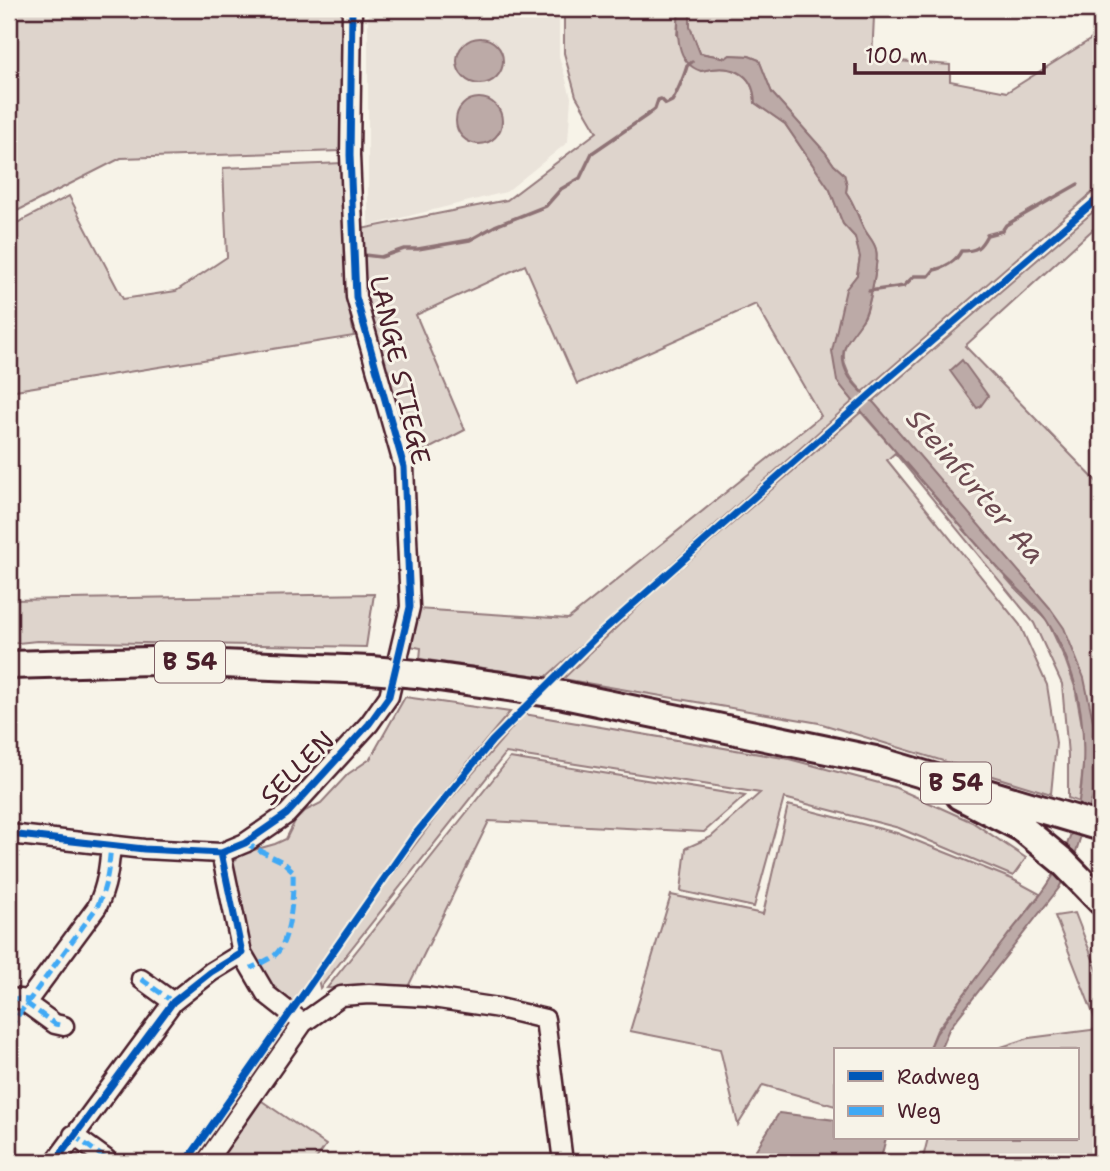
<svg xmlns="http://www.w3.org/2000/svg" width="1110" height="1171" font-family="'Shantell Sans',sans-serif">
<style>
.built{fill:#eae3da}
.green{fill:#ded4cc;stroke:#947a7c;stroke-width:2}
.water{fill:#bcaaa7;stroke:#8e7275;stroke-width:2}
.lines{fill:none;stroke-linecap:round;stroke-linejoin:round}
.stream{stroke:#8e7275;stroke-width:3.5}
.minor-casing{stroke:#4a1f2b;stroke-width:23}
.highway-casing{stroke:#4a1f2b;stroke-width:32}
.minor{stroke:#f7f3e8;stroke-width:18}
.highway{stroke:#f7f3e8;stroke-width:26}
.highway-bridge-casing{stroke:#4a1f2b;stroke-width:32;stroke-linecap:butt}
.highway-bridge{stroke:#f7f3e8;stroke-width:26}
.quiet{stroke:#3fa9f5;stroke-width:5;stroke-dasharray:10 5;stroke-linecap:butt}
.cycleway-casing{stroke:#f7f3e8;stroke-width:11}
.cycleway{stroke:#0057b8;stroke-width:7}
.labels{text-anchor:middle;stroke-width:6;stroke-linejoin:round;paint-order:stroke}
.shield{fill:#f7f3e8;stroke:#7e5f64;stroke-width:2}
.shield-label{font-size:24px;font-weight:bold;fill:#4a1f2b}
.street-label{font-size:26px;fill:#4a1f2b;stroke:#f7f3e8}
.water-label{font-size:28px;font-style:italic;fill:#6c4950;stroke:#f7f3e8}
</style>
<rect width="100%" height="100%" fill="#f7f3e8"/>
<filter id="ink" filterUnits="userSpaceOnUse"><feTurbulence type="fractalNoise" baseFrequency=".0143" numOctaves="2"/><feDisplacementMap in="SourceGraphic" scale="14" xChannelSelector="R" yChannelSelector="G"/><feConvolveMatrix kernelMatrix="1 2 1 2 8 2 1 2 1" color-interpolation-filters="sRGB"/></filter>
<g filter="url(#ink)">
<path class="built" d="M368 9H559V56L571 97 568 142 506 192 368 226Z"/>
<path class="green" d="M9 9H344L341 151 121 158 9 215Z
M564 9H679L677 35 701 71C729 64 754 70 755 103L785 124 830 190 843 224 855 237 860 257 857 275 846 290 837 381 853 401 546 677 420 659 421 648 410 646 417 609 568 619 821 416 756 304 577 384 525 265 416 315 465 430 409 459 362 297 361 229 507 200 597 132 576 96 564 53Z
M690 9H870L874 16 872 59 950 65V81L1007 92 1101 33V185L863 392C846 375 837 357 850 335 854 329 860 324 864 318 869 309 879 261 876 250 875 242 866 234 863 226 857 214 854 203 846 192L847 185 844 174 834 165 825 152 772 93 759 60 749 56 730 55 726 58 700 53 690 27Z
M343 163 348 302 354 336 9 391V227L69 196 123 299 176 291 227 257 223 168Z
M1101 205V222L965 346 1101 486V810L1090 806 1094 793 1095 730 1050 608 872 402Z
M861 412 1014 587 1047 620 1065 659 1075 687 1083 731 1084 757 1079 802 1068 798V755L1062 684 1034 623 895 453 887 460 1020 625 1047 685 1056 743 1051 794 819 723 563 679 651 594Z
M374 594 366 647 37 641 9 644V600Z
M405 697 510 712C430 804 361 904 292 1004L271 984 251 949 232 863 243 853 275 844 286 839 295 821 305 811 321 803 348 774 370 759Z
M524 714 789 759 894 787 972 822 1026 858 1013 876 899 828 784 798 754 907 681 891 686 848 711 837 760 793 506 753 320 988 318 979 360 918 441 810Z
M510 758 745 796 704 832 489 821 407 989 327 988Z
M788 805 897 833 1012 879 1040 894 937 1030 929 1050H835V1106L763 1085 738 1125 720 1049 630 1031 671 895 763 914Z
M1075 913 1101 980V1146L1081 1162H922L928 1138H1077V1050H992L1029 1038 1099 1029 1055 916Z
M259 1099 326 1145 314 1162H213Z"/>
<path class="water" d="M679 9H690V27L700 53 726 58 730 55 749 56 759 60 772 93 825 152 834 165 844 174 847 185 846 192C854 203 857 215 863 227 866 234 875 242 876 250 879 262 869 309 863 319 855 333 841 343 843 361 845 379 863 393 875 404L1050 608 1064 628 1084 678 1095 730 1094 793 1075 855 1059 888 949 1029 940 1050H929L936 1034C959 1002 981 970 1005 939 1020 919 1041 898 1053 876 1094 799 1095 695 1047 621 1036 604 1011 583 997 567 943 505 888 445 837 381L832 351 846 289 857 275 860 257 855 237 843 224 830 190 785 124 755 103C754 70 729 64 701 71 675 63 677 32 679 9Z
M457 61a23 23 0 1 1 46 0a23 23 0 1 1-46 0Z
M456 121a23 23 0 1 1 46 0a23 23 0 1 1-46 0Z
M962 360 988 396 980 407 977 408 950 371Z
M779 1113 835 1120V1138H886L880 1162H748Z"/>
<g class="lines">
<path class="stream" d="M364 255 381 257 404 249H418L470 240 495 226 546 206 561 189 580 178 592 153 646 116 655 109 658 100 661 99 666 104 672 101C677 93 685 74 687 66L692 62
M869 291 904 286 914 276H929L934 270C944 268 957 261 961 251 977 251 980 248 987 235L1002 231 1006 225 1078 184"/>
<defs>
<path id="minor" d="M9 834 144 849 221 853 245 843 287 814 369 724 389 696 410 607 404 467 356 297 350 155 352 9
M242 953 266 994 303 1023
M141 979 173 1002
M9 998 29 1000
M64 1026 55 1024 26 1003 97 907C107 886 109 868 111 845
M73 1135 106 1159
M55 1162 173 1002 211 972 242 953 221 853
M206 1162 303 1023 341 996 369 994 426 997 499 1008 545 1019 563 1162"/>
<path id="highway" d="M9 665 150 661 371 670
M417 674 564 695 875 760 1101 827
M960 796 1022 828 1062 861 1101 901"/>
</defs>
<use href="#minor" class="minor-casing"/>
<use href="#highway" class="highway-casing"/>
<use href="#minor" class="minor"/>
<use href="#highway" class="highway"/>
<defs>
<path id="highway-bridge" d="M371 670 417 674"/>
</defs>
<use href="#highway-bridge" class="highway-bridge-casing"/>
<use href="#highway-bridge" class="highway-bridge"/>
<path class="quiet" d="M245 843 283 862 293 871C294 890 291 942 275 955 268 960 259 964 251 968
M141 979 173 1002
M9 998 29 1000
M26 1003 55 1024 64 1026
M9 1028 97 907C107 886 109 868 111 845
M73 1135 106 1159"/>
<defs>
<path id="cycleway" d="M9 834 144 849 221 853 245 843 287 814 369 724 389 696 410 607 404 467 356 297 350 155 352 9
M55 1162 173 1002 211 972 242 953 221 853
M186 1162 414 836 492 741 595 638 890 377 1101 196"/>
</defs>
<use href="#cycleway" class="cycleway-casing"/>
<use href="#cycleway" class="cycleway"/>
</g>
</g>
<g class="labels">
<g class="shield">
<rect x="155" y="641.5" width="70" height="41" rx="5"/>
<rect x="921" y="762.5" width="70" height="41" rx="5"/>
</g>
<g class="shield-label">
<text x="190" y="670">B 54</text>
<text x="956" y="791">B 54</text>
</g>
<g class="street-label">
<text transform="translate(400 370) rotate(77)" y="9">LANGE STIEGE</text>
<text transform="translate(297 768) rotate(-45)" y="9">SELLEN</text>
</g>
<g class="water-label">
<text transform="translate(976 486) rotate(49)" y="10">Steinfurter Aa</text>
</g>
</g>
<rect width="1110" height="1171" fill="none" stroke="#f7f3e8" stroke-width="35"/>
<rect x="18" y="18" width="1075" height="1136" fill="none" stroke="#4a1f2b" stroke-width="2.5" filter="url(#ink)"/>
<rect x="834" y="1048" width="245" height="91" fill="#f7f3e8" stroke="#b29e9c" stroke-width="2"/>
<rect x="848" y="1071" width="35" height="10" fill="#0057b8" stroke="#b29e9c" stroke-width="2"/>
<text x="897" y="1084" font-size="21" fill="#4a1f2b">Radweg</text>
<rect x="848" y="1106" width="35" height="10" fill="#3fa9f5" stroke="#b29e9c" stroke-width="2"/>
<text x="897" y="1118" font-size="21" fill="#4a1f2b">Weg</text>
<path d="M855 63v10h189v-10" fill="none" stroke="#4a1f2b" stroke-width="3.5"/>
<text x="865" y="63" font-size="21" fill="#4a1f2b" stroke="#f7f3e8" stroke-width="5" paint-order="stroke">100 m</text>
</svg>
